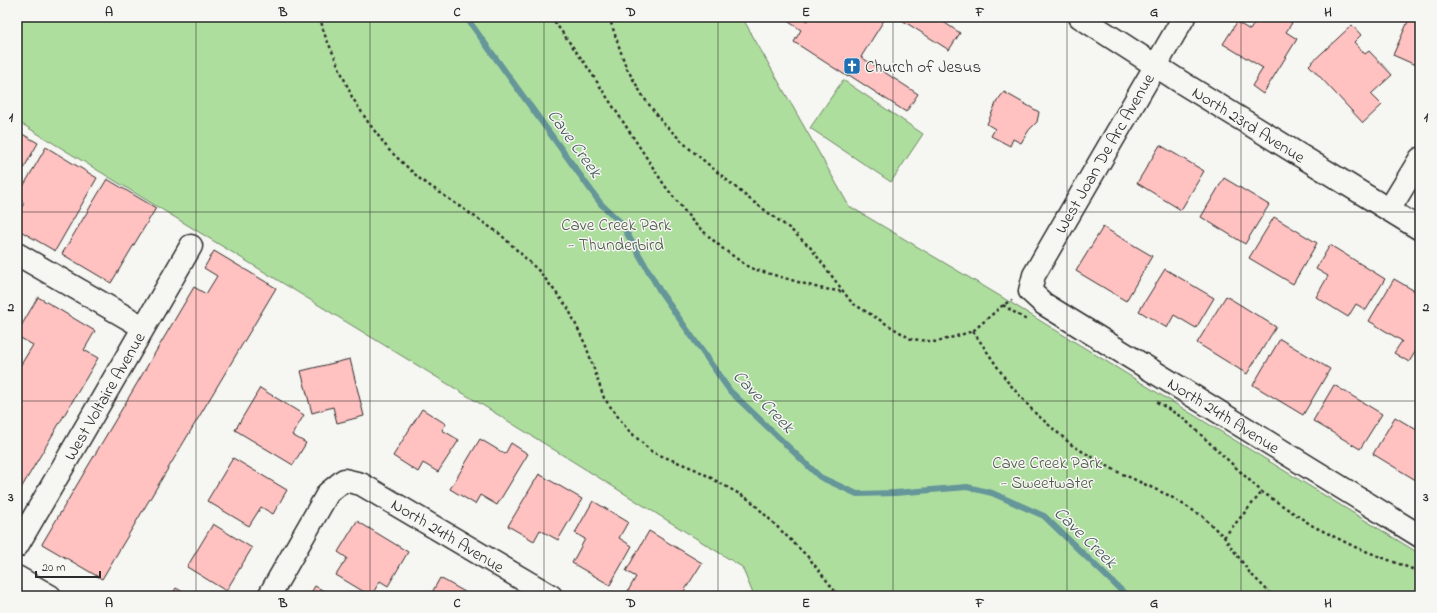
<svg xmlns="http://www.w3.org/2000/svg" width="1437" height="613" font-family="'Indie Flower',sans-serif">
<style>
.green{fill:#aede9e;stroke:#6c8464}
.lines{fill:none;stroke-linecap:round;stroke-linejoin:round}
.stream{stroke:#659699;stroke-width:6}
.building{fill:#ffc2c0;stroke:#2b2b2b}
.street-casing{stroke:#2b2b2b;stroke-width:25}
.path{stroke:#2b2b2b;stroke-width:2.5;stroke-dasharray:3 3;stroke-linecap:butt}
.street{stroke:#f6f6f2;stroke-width:22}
.grid{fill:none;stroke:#2b2b2b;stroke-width:1;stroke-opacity:0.55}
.labels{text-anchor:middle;stroke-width:3;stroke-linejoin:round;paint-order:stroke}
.poi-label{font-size:17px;fill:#2b2b2b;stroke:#f6f6f2;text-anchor:start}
.street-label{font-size:17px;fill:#2b2b2b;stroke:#f6f6f2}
.park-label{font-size:17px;fill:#4c5848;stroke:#f6f6f2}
.water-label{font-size:18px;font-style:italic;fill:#435859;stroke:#f6f6f2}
.neatline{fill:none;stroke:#2b2b2b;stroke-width:1.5}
.grid-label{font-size:13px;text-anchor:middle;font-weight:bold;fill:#2b2b2b}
</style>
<rect width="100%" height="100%" fill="#f6f6f2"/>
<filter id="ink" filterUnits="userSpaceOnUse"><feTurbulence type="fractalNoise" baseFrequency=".025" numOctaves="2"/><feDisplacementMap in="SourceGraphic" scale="8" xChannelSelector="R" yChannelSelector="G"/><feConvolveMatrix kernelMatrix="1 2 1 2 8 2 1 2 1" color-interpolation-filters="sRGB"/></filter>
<g filter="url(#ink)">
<path class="green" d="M17 17H742L849 206 995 293 1420 554V596H754L742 567 484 406 17 121Z
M843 80 923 134 891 182 810 128Z"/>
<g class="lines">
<path class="stream" d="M466 17 601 204 621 223 660 291 730 391 820 477 857 494 895 493 967 487 992 493 1044 516 1127 596"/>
</g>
<path class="building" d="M792 17H800L807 21 809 17H886L861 57 918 94 906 112 849 75 848 77 794 42 801 30 789 22Z
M897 17H936L960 33 949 50Z
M1258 17H1283L1292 23 1286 32 1297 39 1263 94 1252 86 1263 68 1223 44 1237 22 1250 30Z
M1410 17H1420V67L1393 55Z
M1352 25 1361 35 1354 42 1365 54 1369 51 1392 75 1371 94 1382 105 1363 123 1309 65Z
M1004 92 1039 112 1037 122 1029 130 1021 143 1013 139 1010 146 991 136 995 129 987 124 997 101Z
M17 131 38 143 17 180Z
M1160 145 1204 171 1181 210 1137 183Z
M46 147 97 178 55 251 17 229V216L24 203 17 197Z
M1224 178 1269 205 1245 244 1201 217Z
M107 179 156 208 111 283 62 254Z
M1274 217 1317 243 1293 284 1249 258Z
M1103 227 1152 256 1126 301 1076 271Z
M1330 245 1385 279 1366 310 1356 304 1348 317 1316 297 1328 276 1316 269Z
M214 251 276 288 102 579 42 544 194 287 206 294 217 276 204 268Z
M1165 269 1214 298 1196 328 1174 315 1167 328 1139 311Z
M1394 279 1420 294V344L1409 362 1394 353 1402 341 1369 321Z
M1226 296 1276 327 1247 374 1197 343Z
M38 297 95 331 84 350 98 358 20 490 17 488V371L33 345 17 336V333Z
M1280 339 1330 369 1303 415 1253 385Z
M350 359 364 416 337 423 333 407 312 413 301 371Z
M1334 385 1382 414 1360 449 1313 421Z
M260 388 304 415 292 435 306 443 293 465 235 430Z
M422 409 446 424 442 430 459 440 438 472 423 463 418 472 393 456Z
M1395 417 1420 432 1419 482 1373 454Z
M480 439 505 454 511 443 528 454 497 505 480 495 475 504 450 489Z
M233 458 287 490 273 514 261 507 249 526 207 501Z
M539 474 582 499 558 540 540 530 534 541 508 526Z
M593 501 628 522 619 538 632 546 610 585 572 563 585 539 575 533Z
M357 521 408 552 388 586 380 581 371 596 336 575 347 558 338 552Z
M213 524 252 548 226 591 187 567Z
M649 531 702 563 681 596H625L636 577 626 571Z
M440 578 465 592 462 596H430Z
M315 586 333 596H309Z
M176 588 190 596H171Z"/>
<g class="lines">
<defs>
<path id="street" d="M1080 17 1184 84 1420 229
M1184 17 1034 275 1030 291 1044 304 1420 536
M1389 210 1420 159
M17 254 143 327
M17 546 191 246
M17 577 50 596
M269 596 328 493 344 480 361 484 551 596"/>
</defs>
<use href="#street" class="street-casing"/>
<path class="path" d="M320 17 324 33 352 97 368 122 389 150 420 179 500 234 540 272 568 308 586 346 604 398 627 429 652 452 697 470 750 500 809 558 834 590 836 596
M551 17 586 65 665 186 694 223 722 248 750 268 819 288 844 292
M609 17 626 67 644 98 664 124 690 149 747 197 789 228 810 247 852 303 911 339 937 342 973 331 1003 305 1012 300
M1003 305 1028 321
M973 331 1007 381 1034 412 1073 446 1118 472 1168 495 1202 516 1224 537 1250 573 1273 596
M1157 402 1183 418 1262 492 1313 526 1355 547 1420 572
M1224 537 1262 492"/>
<use href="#street" class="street"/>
</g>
</g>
<path class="grid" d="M196 17V596M370 17V596M544 17V596M718 17V596M893 17V596M1067 17V596M1241 17V596M17 212H1420M17 401H1420"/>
<defs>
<symbol id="church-square" viewBox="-11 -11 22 22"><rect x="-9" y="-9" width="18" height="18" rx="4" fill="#1f6fb2" stroke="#f6f6f2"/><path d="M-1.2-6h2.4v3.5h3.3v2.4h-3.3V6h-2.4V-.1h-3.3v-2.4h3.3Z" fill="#fff"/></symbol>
</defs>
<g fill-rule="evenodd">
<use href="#church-square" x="842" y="56" width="20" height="20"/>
</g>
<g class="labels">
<g class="poi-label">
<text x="865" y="72">Church of Jesus</text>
</g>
<g class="street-label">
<text transform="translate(1249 124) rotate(32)" y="6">North 23rd Avenue</text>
<text transform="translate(1104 153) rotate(-60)" y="6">West Joan De Arc Avenue</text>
<text transform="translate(104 396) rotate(-60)" y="6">West Voltaire Avenue</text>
<text transform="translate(1224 415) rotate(32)" y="6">North 24th Avenue</text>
<text transform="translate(448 535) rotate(31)" y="6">North 24th Avenue</text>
</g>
<g class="park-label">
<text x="616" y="230">Cave Creek Park<tspan x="616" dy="20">- Thunderbird</tspan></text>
<text x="1047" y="468">Cave Creek Park<tspan x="1047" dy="20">- Sweetwater</tspan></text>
</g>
<g class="water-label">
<text transform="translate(575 143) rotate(54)" y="6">Cave Creek</text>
<text transform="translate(764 401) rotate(46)" y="6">Cave Creek</text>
<text transform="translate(1086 537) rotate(44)" y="6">Cave Creek</text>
</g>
</g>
<rect width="1437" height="613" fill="none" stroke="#f6f6f2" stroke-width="44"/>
<path d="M36 571v6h64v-6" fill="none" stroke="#2b2b2b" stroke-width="2"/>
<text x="42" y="571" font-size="12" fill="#2b2b2b" stroke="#f6f6f2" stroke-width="3" paint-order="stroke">20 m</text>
<rect x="22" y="22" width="1393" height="569" class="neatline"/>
<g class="grid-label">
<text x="109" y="16">A</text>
<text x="283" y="16">B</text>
<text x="457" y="16">C</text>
<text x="631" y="16">D</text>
<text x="806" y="16">E</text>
<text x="980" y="16">F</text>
<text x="1154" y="16">G</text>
<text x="1328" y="16">H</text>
<text x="11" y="121">1</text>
<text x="1426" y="121">1</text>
<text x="11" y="311">2</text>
<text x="1426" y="311">2</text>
<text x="11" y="501">3</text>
<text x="1426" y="501">3</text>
<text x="109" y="607">A</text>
<text x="283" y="607">B</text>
<text x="457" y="607">C</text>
<text x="631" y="607">D</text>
<text x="806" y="607">E</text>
<text x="980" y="607">F</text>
<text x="1154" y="607">G</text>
<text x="1328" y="607">H</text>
</g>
</svg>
